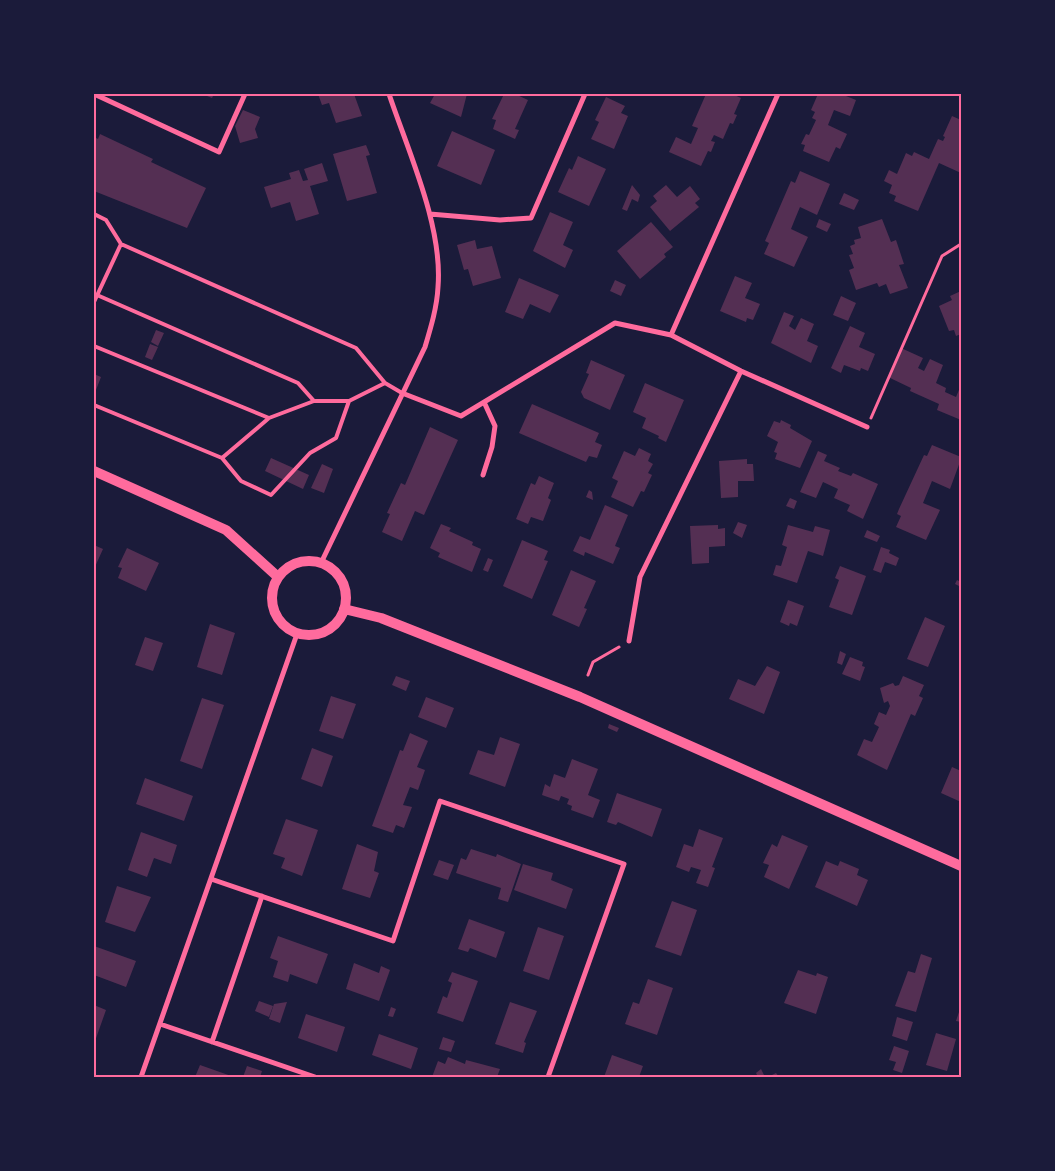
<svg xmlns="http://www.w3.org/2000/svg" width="1055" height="1171" font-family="'Work Sans',sans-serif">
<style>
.building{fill:#542f53}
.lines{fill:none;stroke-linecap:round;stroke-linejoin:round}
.path{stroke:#ff6b9d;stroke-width:3}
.service{stroke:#ff6b9d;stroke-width:4}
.minor{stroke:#ff6b9d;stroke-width:5}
.secondary{stroke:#ff6b9d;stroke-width:10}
.neatline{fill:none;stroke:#ff6b9d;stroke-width:2}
</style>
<rect width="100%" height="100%" fill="#1b1b3a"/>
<path class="building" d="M202 94H214L212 98Z
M318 94H354L362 116 336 123 329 103 322 105Z
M435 94H467L461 117 430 103Z
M504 94H515L528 100 515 129 519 130 515 139 493 129 496 120 492 119Z
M706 94 711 96 712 94H732L741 98 734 114 737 115 733 124 730 123 723 139 714 135 711 141 715 142 711 152 708 151 701 166 669 152 676 137 691 144 698 128 692 126Z
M818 94H841L856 100 850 116 834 110 828 125 847 134 840 149 836 147 829 162 803 151 805 145 801 144 806 134 809 135 816 120 812 118 815 112 811 110Z
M606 97 625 106 621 113 628 116 614 149 591 139 599 122 595 120Z
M243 110 260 117 255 129 258 138 240 143 235 126Z
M952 116 961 120V173L939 163 918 211 894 201 896 196 889 193 892 185 884 181 889 170 897 174 906 153 912 156 914 152 929 159 938 139 943 141 945 137 943 136Z
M452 131 495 150 481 185 437 166Z
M100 134 153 159 151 162 206 188 187 228 94 191V137L98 139Z
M366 145 370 155 366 156 377 193 347 201 333 154Z
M578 156 606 169 589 206 558 192 569 168 572 170Z
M322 163 328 181 310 186 319 214 296 221 290 202 271 208 264 187 291 179 289 173 299 170 303 181 308 180 304 169Z
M800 171 830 184 817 215 800 207 795 219 791 229 808 237 794 267 764 254 769 243 765 241 791 181 795 183Z
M632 185 640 195 638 202 632 199 627 211 622 209Z
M666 185 677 197 690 186 700 199 695 203 699 207 670 231 650 207 657 201 653 196Z
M844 193 859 200 854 210 839 204Z
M550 212 573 222 563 245 573 250 565 268 533 251Z
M819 219 831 224 827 232 816 227Z
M882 219 891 242 896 240 904 264 899 265 908 288 890 294 886 284 879 287 877 283 856 290 849 270 854 268 849 255 853 254 850 246 855 244 854 240 861 238 858 227Z
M651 222 673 247 664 254 666 257 640 279 617 251Z
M475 240 477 249 492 246 501 278 473 286 468 269 464 270 457 245Z
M735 276 752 283 745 298 760 304 753 320 747 318 746 322 720 311Z
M519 278 559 295 550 313 530 304 523 319 505 312Z
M615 280 626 285 621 296 610 291Z
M961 291V334L956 336 954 330 949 331 939 306 952 300 950 296Z
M841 296 856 303 848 321 833 315Z
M784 312 794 316 789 326 795 330 801 318 814 324 807 341 818 346 811 363 771 343Z
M850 326 865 333 859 347 875 354 868 371 861 368 860 371 844 365 841 373 831 368Z
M156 330 164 333 158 346 151 342Z
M150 344 158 347 152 360 145 357Z
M901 348 923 358 918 368 924 371 930 359 943 365 936 383 946 388 945 392 956 397 961 385V420L937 410 939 404 910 391 911 388 888 377Z
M591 360 625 375 610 410 584 398 581 392 589 374 586 373Z
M94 374 101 377 96 390 94 389Z
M645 383 684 400 666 442 658 438 659 436 642 428 646 418 633 412Z
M532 404 599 433 595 442 602 445 597 458 589 456 586 462 519 433Z
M781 420 791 425 790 428 812 441 800 468 775 459 777 453 774 452 778 442 767 436 774 421 780 423Z
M430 427 458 440 424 515 415 511 402 541 382 532 390 514 387 513 401 483 405 485Z
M932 445 961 457V459L950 489 932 481 923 503 940 510 926 540 896 527 901 516 897 514 899 509 924 455 927 456Z
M639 448 651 454 648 461 653 464 648 473 652 475 644 492 641 491 633 507 611 497 618 481 612 478 624 451 635 456Z
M818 451 827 455 824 461 840 468 838 471 851 476 853 473 878 484 863 519 847 511 850 505 834 498 838 489 823 482 816 498 800 492Z
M271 458 309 475 303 489 265 471Z
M747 459V464H753L754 481H738V497L721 498 719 461Z
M322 464 333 469 324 493 311 488Z
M539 476 554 483 548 498 551 500 543 521 531 517 528 524 516 519 531 483 535 485Z
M589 490 592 492 593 500 586 497Z
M790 498 797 501 794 509 786 506Z
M605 505 628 515 615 546 620 548 613 564 585 552 584 556 573 551 580 536 590 540Z
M738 522 747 525 742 538 733 533Z
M441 524 451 528 449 531 473 542 472 545 481 549 472 572 438 557 440 553 430 548Z
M718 525V529L725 528V546L709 547V563L692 564 690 526Z
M788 525 813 532 815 526 830 530 823 556 808 551 797 583 773 575 776 565 781 566 787 547 782 545Z
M867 530 880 536 877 542 864 537Z
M522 540 548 551 544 560 548 561 532 599 503 586Z
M94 545 103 549 94 569Z
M881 547 890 550 889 553 899 558 896 566 885 562 881 573 873 570Z
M127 548 159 563 146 591 118 578 122 568 118 567Z
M488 558 493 560 488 572 483 570Z
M840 566 866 576 852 615 829 607 839 580 835 578Z
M571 570 596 581 584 608 587 609 579 627 552 615Z
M957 580 961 582V587L955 584Z
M788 600 804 606 797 626 790 623 789 626 780 622Z
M925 617 945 626 928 667 907 659Z
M210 624 235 633 222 675 197 667Z
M145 637 163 643 153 671 135 665Z
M840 651 846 654 842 665 837 663Z
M850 657 863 662 862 666 865 667 860 681 842 674Z
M767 666 780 672 764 714 729 699 738 679 755 686Z
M396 676 410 681 406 691 392 685Z
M903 676 924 685 919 696 923 698 915 716 911 714 887 770 857 755 864 739 872 742 879 727 874 724 879 712 886 715 890 706 888 701 884 703 880 688 893 683 895 686 899 685Z
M331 696 356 704 343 739 319 731Z
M426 697 454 708 446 728 418 717Z
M202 698 224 705 202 769 180 761Z
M609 724 619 728 617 732 608 728Z
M410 733 428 741 417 767 425 770 418 790 410 787 403 805 412 807 404 828 396 825 393 833 372 826 400 750 403 751Z
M500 737 520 744 505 787 469 774 478 750 494 755Z
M312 748 333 756 322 787 301 779Z
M572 759 598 769 588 795 600 800 593 818 571 810 572 806 567 804 569 799 561 796 559 801 542 795 545 784 550 787 554 774 565 778Z
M952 767 961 771V802L941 793Z
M145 778 193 796 184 821 136 804Z
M617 793 662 809 652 837 618 822 616 825 607 822Z
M286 819 318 830 302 876 281 868 285 858 273 854Z
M699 829 723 838 712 867 715 868 708 887 696 883 701 870 691 867 689 872 676 867 684 844 693 847Z
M141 832 177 845 171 864 154 858 147 877 128 870Z
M782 835 808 846 789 889 764 877 769 865 763 863 772 844 777 847Z
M357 844 378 852 374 871 379 873 370 898 342 889Z
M471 849 496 857 497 854 521 864 508 902 498 899 501 888 456 873 461 858 466 860Z
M439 860 454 865 448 880 433 875Z
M826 861 838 866 840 861 859 869 857 875 868 880 857 906 815 887Z
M523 864 553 873 551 880 573 889 566 909 514 890Z
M117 886 151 897 135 932 105 922Z
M672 901 697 910 681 956 655 947Z
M469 919 505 932 496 958 470 948 468 952 458 949Z
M538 927 564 936 549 980 523 971Z
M278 936 328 954 317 984 290 974 288 982 273 977 278 961 270 958Z
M94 946 136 961 126 987 94 975Z
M921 954 932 958 916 1012 895 1006 908 971 915 973Z
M354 963 379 973 381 966 390 970 379 1001 346 989Z
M798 970 816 976 817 973 828 977 816 1014 784 1003Z
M452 972 478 981 463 1022 437 1013 443 996 447 998 452 983 448 981Z
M648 979 673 988 657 1035 625 1024 633 1002 639 1004Z
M259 1001 273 1006 269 1017 255 1011Z
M287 1002 280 1023 269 1019 274 1004Z
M510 1002 537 1011 524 1042 526 1043 523 1053 495 1044Z
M94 1005 106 1010 94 1044Z
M961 1006V1022L956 1021Z
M391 1007 396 1009 393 1017 388 1016Z
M306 1014 345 1027 337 1052 298 1038Z
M897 1017 913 1022 907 1041 892 1036Z
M936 1033 956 1039 947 1071 926 1065Z
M379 1034 418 1048 411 1069 372 1055Z
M443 1037 455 1041 451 1052 439 1049Z
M894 1046 909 1051 902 1073 893 1070 896 1062 889 1060Z
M612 1055 643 1066 639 1077 634 1075 633 1077H604Z
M448 1057 465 1064 466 1060 500 1069 497 1077H432L438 1061 445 1064Z
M200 1065 234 1077H195Z
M247 1066 262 1071 260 1077H243Z
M761 1069 765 1077H758L756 1073Z
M776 1073 779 1077H768Z"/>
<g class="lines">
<path class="path" d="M871 418 942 256 961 244
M588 675 593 662 619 647"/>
<path class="service" d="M94 214 106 220 121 244 356 348 385 383 402 393
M97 295 298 383 314 401
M94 302 121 244
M94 346 269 418
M94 405 222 458 269 418 314 401H349L385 383
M222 458 241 481 271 495 310 453 336 438 349 401"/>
<path class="minor" d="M94 94 219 152 245 94
M430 214 500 220 531 218 585 94
M671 335 741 371 867 427
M402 393 461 416 615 323 671 335 778 94
M483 475 492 447 495 426 484 402
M321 563 425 347C431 327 437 307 438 287 443 226 408 151 389 94
M629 641 640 577 741 371
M211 879 393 941 440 801 624 864 548 1077
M160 1024 315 1077
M212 1042 262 896
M141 1077 297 634"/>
<path class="secondary" d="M94 471 226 530 278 577
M272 598a37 37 0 1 1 74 0a37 37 0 1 1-74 0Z
M344 609 381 618 580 697 961 866"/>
</g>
<rect width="1055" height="1171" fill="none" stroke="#1b1b3a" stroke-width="190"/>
<rect x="95" y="95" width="865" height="981" class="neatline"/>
</svg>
